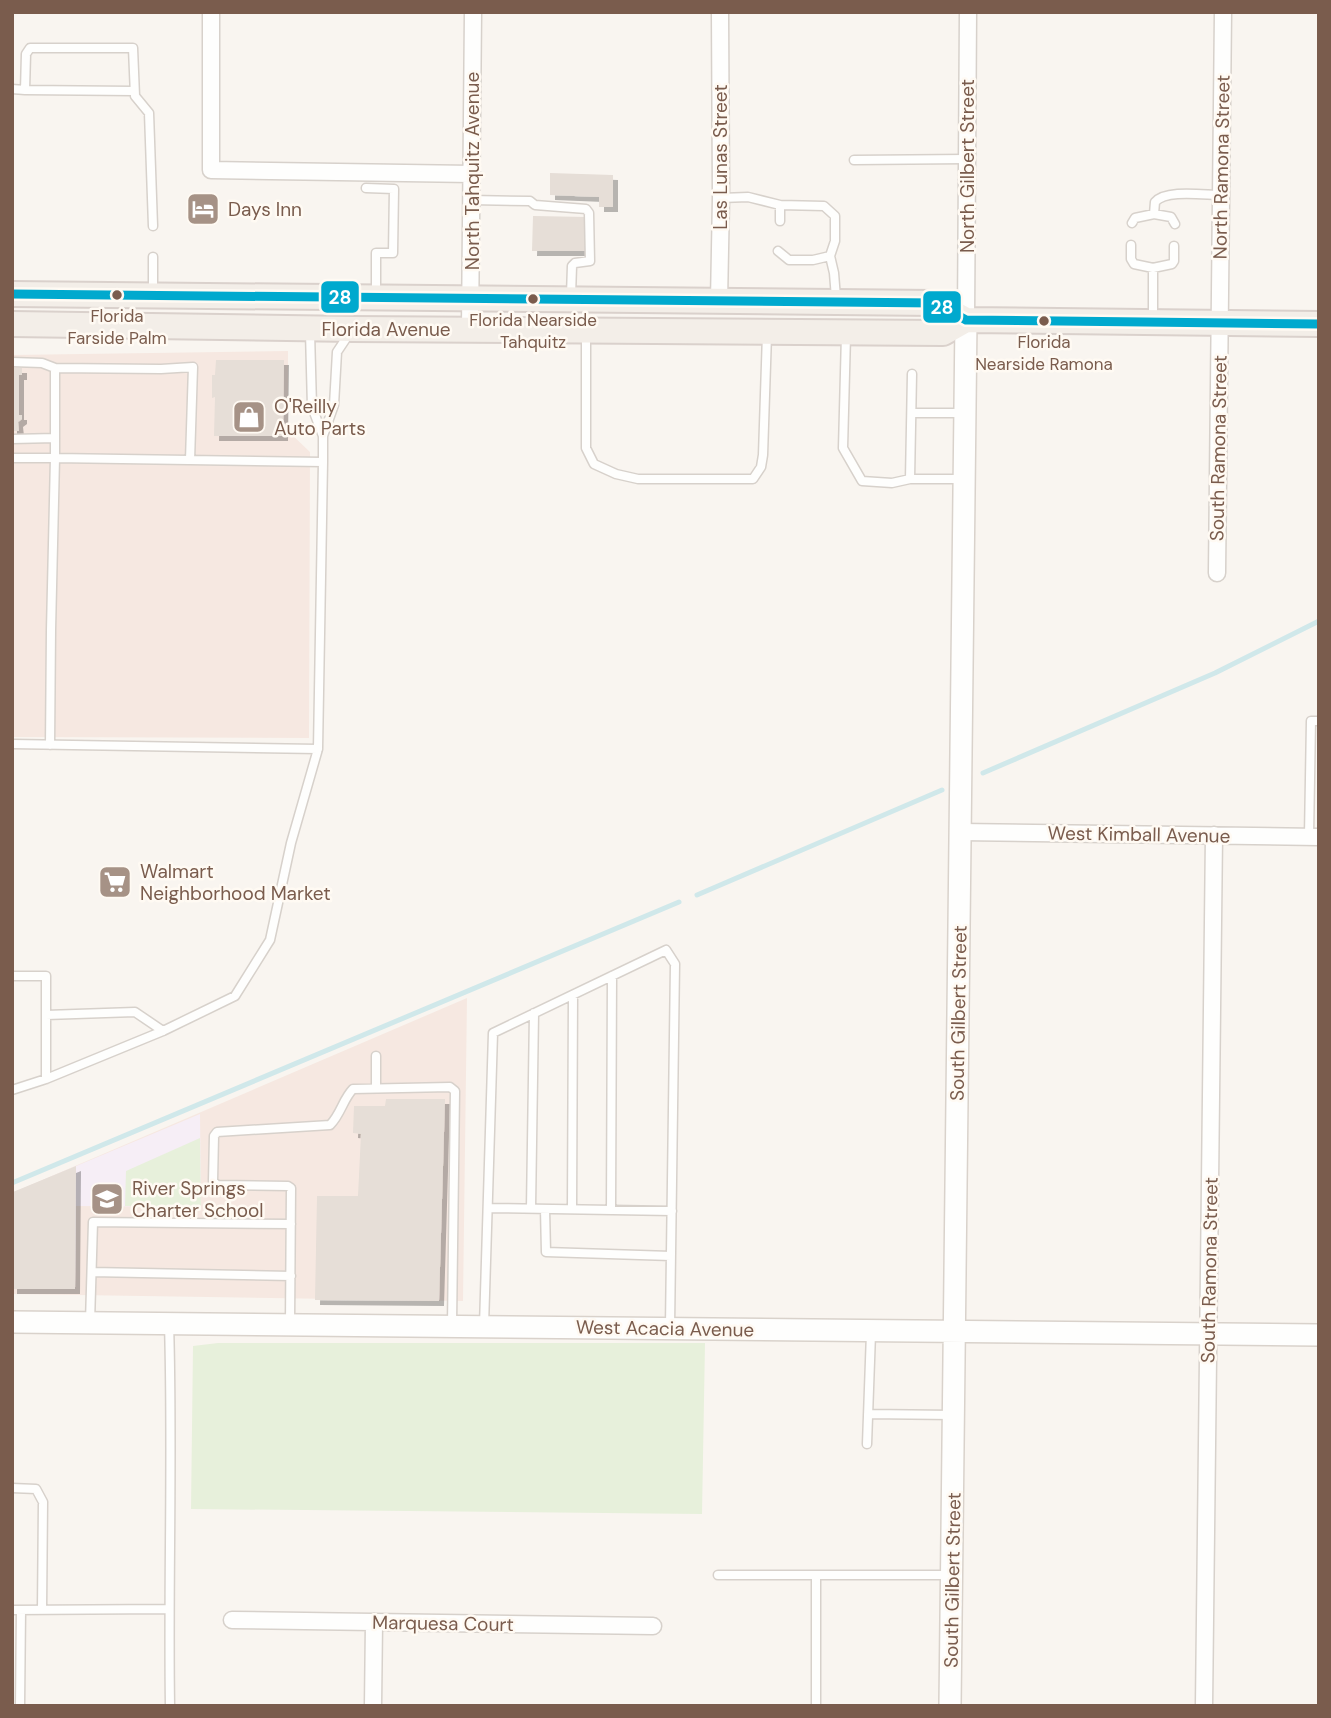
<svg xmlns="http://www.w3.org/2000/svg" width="1331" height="1718" font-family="'DM Sans',sans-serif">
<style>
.commercial{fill:#f6e8e1}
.education{fill:#f6eef6}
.green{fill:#e7f0db}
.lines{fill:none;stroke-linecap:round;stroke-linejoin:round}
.stream{stroke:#d0e8ea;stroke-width:5}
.building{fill:#e6ded7;filter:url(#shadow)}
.lane-casing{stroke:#d7d1cb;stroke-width:11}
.street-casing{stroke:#d7d1cb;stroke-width:19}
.secondary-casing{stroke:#d9d2cb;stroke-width:24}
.primary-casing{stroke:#dad1cc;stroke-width:28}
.lane{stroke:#fefefd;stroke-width:8}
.street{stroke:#fefefd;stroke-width:16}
.secondary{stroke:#fefefd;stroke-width:21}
.primary{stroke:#f3eee8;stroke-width:24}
.bus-1-casing{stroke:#fffaf3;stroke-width:14}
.bus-1{stroke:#00a9ce;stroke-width:9}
.bus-dot{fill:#7a5c4d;stroke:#fffaf3;stroke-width:2.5}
.labels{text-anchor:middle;stroke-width:5;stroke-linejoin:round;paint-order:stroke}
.bus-label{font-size:17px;fill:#7a5c4d;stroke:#fffaf3}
.street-label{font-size:19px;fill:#7a5c4d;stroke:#fffaf3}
.poi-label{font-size:19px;fill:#7a5c4d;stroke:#fffaf3;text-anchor:start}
.line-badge{stroke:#fffaf3;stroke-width:2.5}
.badge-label{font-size:19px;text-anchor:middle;font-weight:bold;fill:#fff}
</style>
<defs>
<filter id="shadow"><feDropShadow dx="5" dy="5" stdDeviation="0" flood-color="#0004"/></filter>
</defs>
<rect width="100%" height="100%" fill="#f9f5f0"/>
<path class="commercial" d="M288 351V431L310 452 309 738 12 737V355Z
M467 998 463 1301 12 1294V1193Z"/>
<path class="education" d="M200 1114 201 1207 76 1206 75 1289H12V1193Z"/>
<path class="green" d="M200 1138 201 1207 125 1206 126 1171Z
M218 1343H705L702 1514 191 1509 193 1346Z"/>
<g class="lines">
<path class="stream" d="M983 773 1215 673 1319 621
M697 895 942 790
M12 1183 679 902"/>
</g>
<path class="building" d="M550 173 613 175V207H599V197L550 195Z
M533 216 588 217 587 251H532Z
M216 360H284L283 436H214L215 397 212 398V375H215Z
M12 368H22V375H19V415H22V419L18 422 19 431H12Z
M386 1099H445L439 1301 315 1300 317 1196H358L361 1134 353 1133 354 1106H385Z
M76 1166 75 1289H12L13 1192Z"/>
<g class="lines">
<defs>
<path id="lane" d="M12 89 25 90 26 54 30 48H133L135 96 149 113 153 226
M25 90 134 91
M854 160 967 159
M366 188 394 189 393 253H376V295
M721 198 748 197 780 205V221
M471 200 530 201 535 205 586 209 589 213 590 261 575 263 572 266 571 295
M1154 214 1155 202C1166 189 1204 195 1221 195
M1132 223 1135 218 1154 214 1171 217 1175 224
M1131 245V259L1134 264 1153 268 1172 264 1174 261V246
M778 251 789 260H813L830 256 835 241V216L824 206 780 205
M830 256 834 273 836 298
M153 293V257
M1153 321V268
M310 332 312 407 323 436
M586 332V448L594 464 616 474 638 479H753L761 467 763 455 767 334
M846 335 843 448 862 481 892 483 910 479
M12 362 42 363 55 368
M912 374 910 479H964
M912 413H965
M12 439 55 438
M12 458H55L51 630 50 745
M323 462V436L334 405 337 352 349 334
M12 744 318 749 323 462 55 458V368L161 369 193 367 190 460
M1309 836 1311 721H1319
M12 976H46V1079
M46 1015 135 1012 163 1031
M376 1088V1056
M12 1090 46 1079 163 1031 235 996 270 940 291 843 318 749
M488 1208 672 1211
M531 1208 534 1013
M545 1209 546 1252 671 1256
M572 1209 573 995
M611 1210 612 976
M92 1272 291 1276
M90 1322 93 1222 291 1224
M169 1324C173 1451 168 1578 170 1706
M290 1324 291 1188 288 1186 217 1185 213 1181 214 1136 217 1132 330 1125C341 1114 343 1099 353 1089L450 1087 455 1091 452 1325
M484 1326 493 1033 666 950 675 964 670 1326
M868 1414 953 1415
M867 1444 871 1333
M12 1488 36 1489 43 1502 42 1610
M718 1575H949
M12 1610 169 1609
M20 1706 21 1610
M816 1706V1575"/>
<path id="street" d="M211 12V170L472 174
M719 301 721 198 720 12
M966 320 968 12
M470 329 473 12
M1217 573 1223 12
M960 832 1319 837
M232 1620 653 1626
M373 1706 374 1622
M1204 1706 1214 835"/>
<path id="secondary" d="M12 1322 1319 1335
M950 1706 966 320"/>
<path id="primary" d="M12 294 935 303 966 320 1319 324
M12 324 353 329 943 333 966 320"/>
</defs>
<use href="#lane" class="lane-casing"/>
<use href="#street" class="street-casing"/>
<use href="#secondary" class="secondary-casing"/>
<use href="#primary" class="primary-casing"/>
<use href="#lane" class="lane"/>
<use href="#street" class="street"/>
<use href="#secondary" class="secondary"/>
<use href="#primary" class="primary"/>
<defs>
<path id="bus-1" d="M12 294 935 303 966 320 1319 324"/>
</defs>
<use href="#bus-1" class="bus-1-casing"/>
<use href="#bus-1" class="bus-1"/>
</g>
<defs>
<symbol id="hotel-square" viewBox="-11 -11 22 22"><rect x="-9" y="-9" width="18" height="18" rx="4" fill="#a69286" stroke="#fffaf3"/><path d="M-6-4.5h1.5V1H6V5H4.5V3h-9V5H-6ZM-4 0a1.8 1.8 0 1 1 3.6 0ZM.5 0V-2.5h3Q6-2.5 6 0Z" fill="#fff"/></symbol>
<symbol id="shop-square" viewBox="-11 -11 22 22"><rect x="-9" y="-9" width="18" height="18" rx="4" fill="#a69286" stroke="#fffaf3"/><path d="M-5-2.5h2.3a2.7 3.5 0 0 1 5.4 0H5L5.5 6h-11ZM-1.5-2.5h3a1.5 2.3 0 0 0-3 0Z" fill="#fff"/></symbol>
<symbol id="supermarket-square" viewBox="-11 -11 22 22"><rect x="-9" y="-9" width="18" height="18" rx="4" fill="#a69286" stroke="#fffaf3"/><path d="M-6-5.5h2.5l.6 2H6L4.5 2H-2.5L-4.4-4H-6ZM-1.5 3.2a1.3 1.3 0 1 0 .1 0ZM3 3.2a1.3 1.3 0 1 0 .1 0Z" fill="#fff"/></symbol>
<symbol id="school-square" viewBox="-11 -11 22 22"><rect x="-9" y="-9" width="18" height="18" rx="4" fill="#a69286" stroke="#fffaf3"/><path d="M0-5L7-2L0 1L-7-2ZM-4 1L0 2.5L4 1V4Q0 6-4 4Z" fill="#fff"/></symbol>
</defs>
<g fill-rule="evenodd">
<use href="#hotel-square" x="184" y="190" width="38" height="38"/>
<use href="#shop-square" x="230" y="398" width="38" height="38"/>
<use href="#supermarket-square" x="96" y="863" width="38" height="38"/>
<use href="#school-square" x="88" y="1180" width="38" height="38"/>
</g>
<g class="bus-dot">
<circle cx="117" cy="295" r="6"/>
<circle cx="533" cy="299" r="6"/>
<circle cx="1044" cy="321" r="6"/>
</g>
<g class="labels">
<g class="bus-label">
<text x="117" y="322">Florida<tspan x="117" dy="22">Farside Palm</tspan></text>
<text x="533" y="326">Florida Nearside<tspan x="533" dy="22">Tahquitz</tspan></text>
<text x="1044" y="348">Florida<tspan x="1044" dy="22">Nearside Ramona</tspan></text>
</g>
<g class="street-label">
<text transform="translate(720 157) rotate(-90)" y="7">Las Lunas Street</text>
<text transform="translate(967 166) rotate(-90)" y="7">North Gilbert Street</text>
<text transform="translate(1221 167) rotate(-89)" y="7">North Ramona Street</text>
<text transform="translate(472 171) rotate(-90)" y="7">North Tahquitz Avenue</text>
<text x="386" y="336">Florida Avenue</text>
<text transform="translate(1218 448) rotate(-89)" y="7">South Ramona Street</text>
<text transform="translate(1139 834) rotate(1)" y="7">West Kimball Avenue</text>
<text transform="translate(958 1013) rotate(-89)" y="7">South Gilbert Street</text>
<text transform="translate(1209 1270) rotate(-89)" y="7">South Ramona Street</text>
<text transform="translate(665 1328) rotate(1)" y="7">West Acacia Avenue</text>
<text transform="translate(952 1580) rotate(-89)" y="7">South Gilbert Street</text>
<text transform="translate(443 1623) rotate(1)" y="7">Marquesa Court</text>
</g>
<g class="poi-label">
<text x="228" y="216">Days Inn</text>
<text x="274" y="413">O'Reilly<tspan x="274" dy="22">Auto Parts</tspan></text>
<text x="140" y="878">Walmart<tspan x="140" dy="22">Neighborhood Market</tspan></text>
<text x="132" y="1195">River Springs<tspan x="132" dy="22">Charter School</tspan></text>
</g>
</g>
<g class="line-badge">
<rect x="320" y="280" width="40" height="34" rx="7" fill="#00a9ce"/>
<rect x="922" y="290" width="40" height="34" rx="7" fill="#00a9ce"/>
</g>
<g class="badge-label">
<text x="340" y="304">28</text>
<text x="942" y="314">28</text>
</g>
<rect width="1331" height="1718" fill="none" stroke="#7a5c4d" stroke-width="28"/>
</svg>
